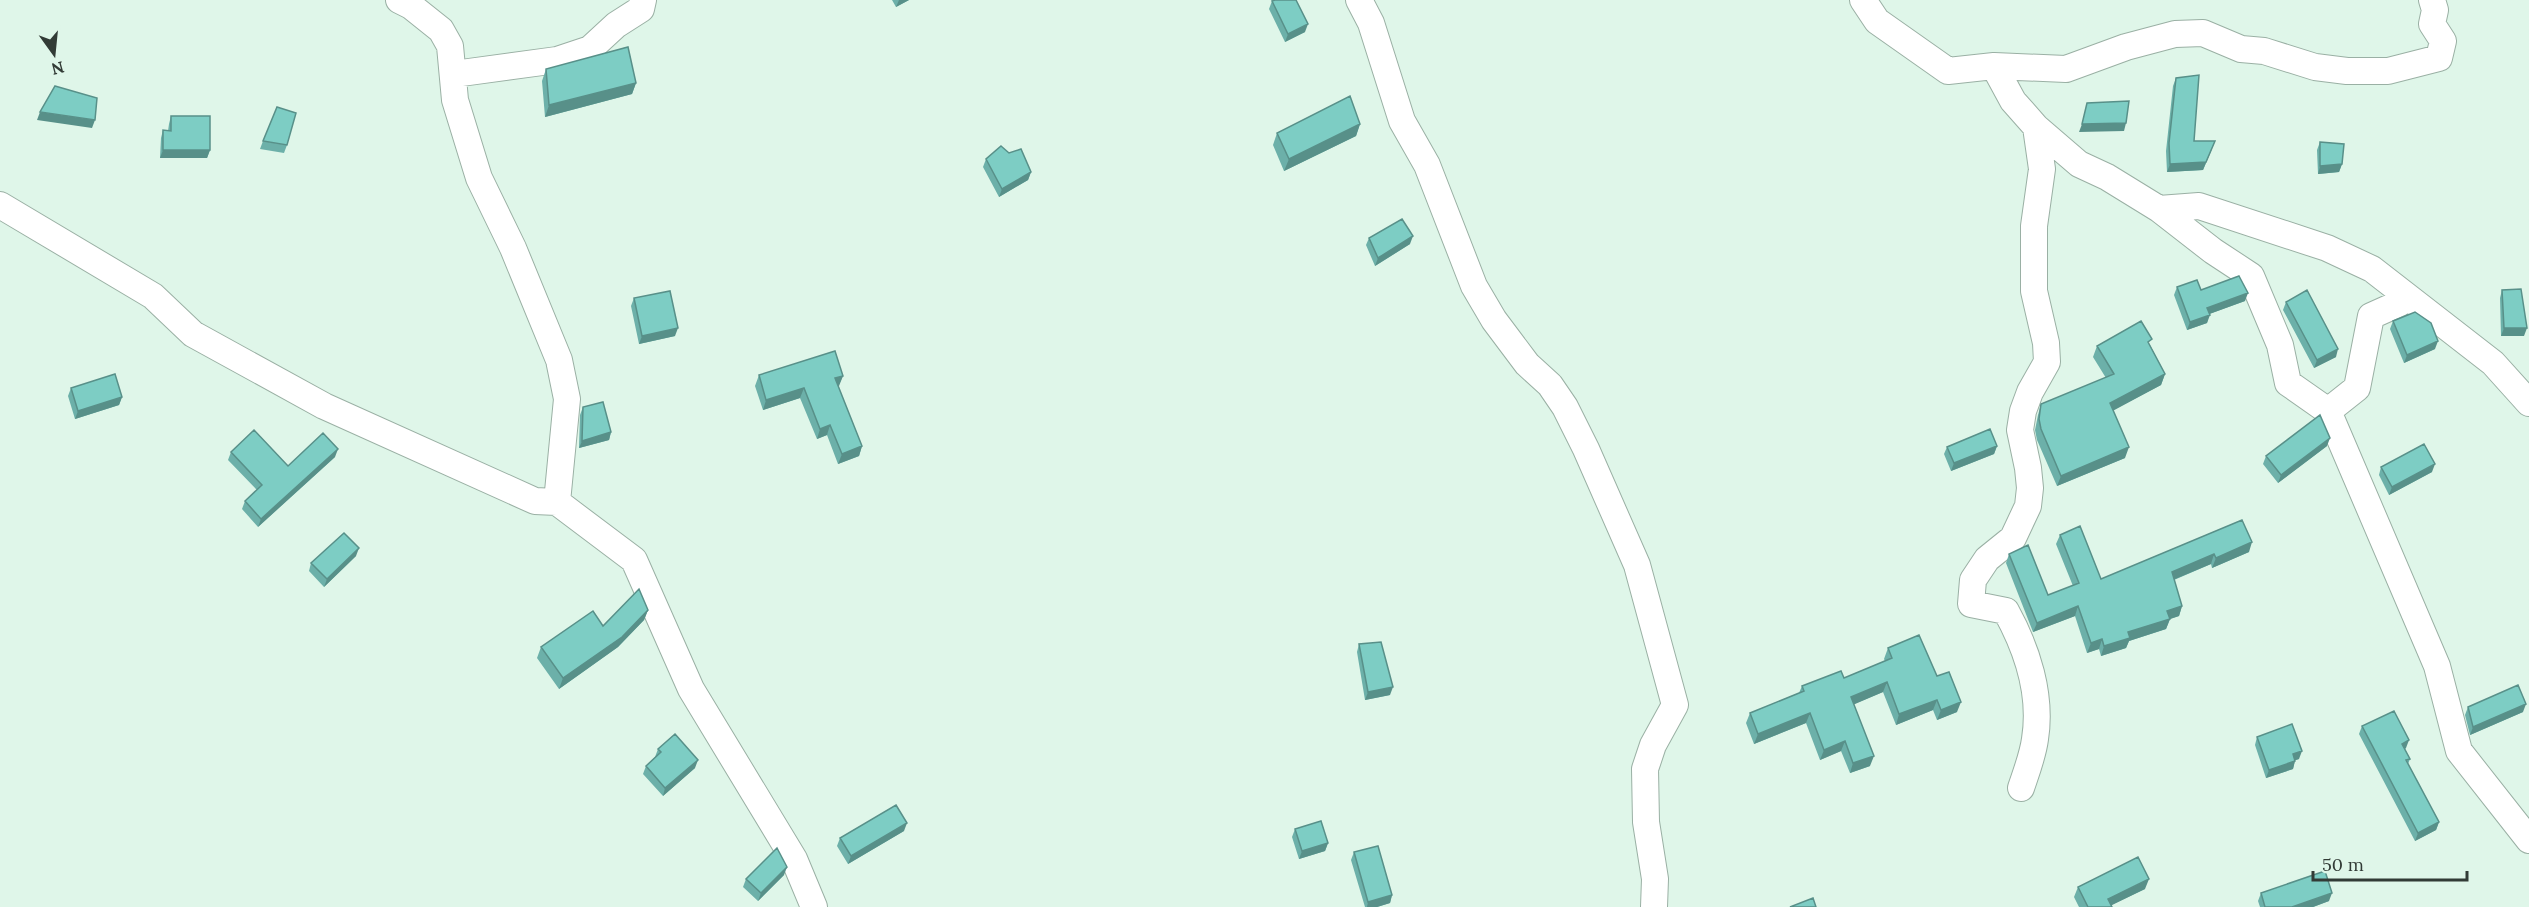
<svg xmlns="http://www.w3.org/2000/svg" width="2529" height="907" font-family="Lora,serif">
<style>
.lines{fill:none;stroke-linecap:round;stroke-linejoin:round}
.minor-casing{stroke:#9ab0a4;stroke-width:28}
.minor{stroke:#fff;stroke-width:26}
.wall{fill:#6cb0a9}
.shaded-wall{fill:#589089}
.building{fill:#7dcdc4;stroke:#589089;stroke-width:1.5}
</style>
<rect width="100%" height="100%" fill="#dff6e9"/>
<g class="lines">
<defs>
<path id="minor" d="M399 0 411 6 441 30 450 46 455 100 479 178 513 248 559 360 567 399 557 502
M1359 0 1371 23 1402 121 1427 165 1474 286 1494 320 1527 364 1550 385 1565 407 1586 449 1637 565 1675 705 1653 745 1645 769 1646 822 1655 879 1654 907
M1863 0 1877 21 1948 71 1994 66 2013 101 2036 127 2079 164 2107 177 2159 209 2213 251 2251 276 2280 345 2288 383 2328 411 2437 666 2459 751 2529 840
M1994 66 2066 69 2126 47 2175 34 2203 33 2241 49 2264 51 2315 67 2347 71H2388L2439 58 2443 41 2432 24 2435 10 2432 0
M454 74 557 60 590 49 616 25 641 9 643 0
M0 205 153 296 193 334 324 406 535 501 557 502 634 560 691 689 794 859 814 907
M2159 209 2199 206 2327 248 2372 269 2493 363 2529 403
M2328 411 2357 388 2371 316 2400 303 2407 297
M2021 788C2026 773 2033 755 2035 739 2042 695 2027 649 2006 611L1971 604 1973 580 1987 559 2013 538 2028 506 2030 488 2028 468 2020 430 2023 411 2030 392 2047 362 2046 343 2034 291V226L2042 169 2036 127"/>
</defs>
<use href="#minor" class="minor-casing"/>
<use href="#minor" class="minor"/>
</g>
<path class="wall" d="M892 0H909L896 7Z
M1272 1 1305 32 1285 42 1269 9Z
M546 69 636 83 632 94 545 117 542 81Z
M2176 78 2194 141 2212 149 2203 170 2167 172 2166 151 2173 86Z
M171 116 210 150 207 158H160L161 138 163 130 168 131 169 124Z
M1360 124 1356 136 1284 171 1273 145 1277 133Z
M263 141 287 145 284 153 260 149Z
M2320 142 2342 164 2339 172 2318 174 2317 150Z
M986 159 1031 172 1028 180 999 197 983 167Z
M1369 238 1410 244 1375 266 1366 245Z
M2177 287 2201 290 2245 301 2209 314 2207 323 2187 330 2174 295Z
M2502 290 2524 336H2501L2500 298Z
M634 298 675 336 639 344 631 306Z
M2286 302 2336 357 2314 368 2283 310Z
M2393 321 2435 349 2404 363 2390 329Z
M2150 345 2165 374 2161 385 2113 410 2125 458 2057 486 2037 440 2035 430 2038 415 2041 404 2106 378 2093 357 2097 346Z
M759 375 843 376 838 386 862 446 859 456 838 464 827 435 817 439 800 398 763 410 755 386Z
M71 388 122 397 119 405 75 419 68 396Z
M583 407 611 432 609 440 579 448 580 415Z
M1997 446 1994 454 1951 471 1944 454 1947 447Z
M2327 446 2278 483 2263 464 2266 456Z
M231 452 288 466 335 457 258 527 242 509 245 501 257 490 228 460Z
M2381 467 2432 472 2389 495 2379 475Z
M2242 520 2249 552 2212 568 2211 564 2174 580 2182 606 2179 616 2170 619 2166 629 2129 641 2126 648 2101 656 2099 649 2087 653 2075 616 2033 632 2006 563 2009 554 2048 595 2073 586 2056 544 2060 535 2101 579Z
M356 556 324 587 309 571 311 563Z
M648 610 644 620 618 647 559 689 537 658 541 647Z
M1359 644 1390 695 1365 700 1357 652Z
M1888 648 1937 676 1957 712 1937 720 1933 710 1896 725 1883 692 1854 704 1870 766 1850 773 1841 751 1820 760 1806 723 1754 744 1746 723 1750 713 1799 693 1802 686 1844 678 1885 661 1884 659Z
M2468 707 2523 712 2470 735 2465 715Z
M2362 726 2406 748 2405 749 2410 759 2408 764 2439 822 2436 830 2415 841 2359 734Z
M2257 737 2299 759 2295 760 2293 769 2266 778 2255 745Z
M658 749 695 768 663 796 643 774 646 766 655 757Z
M1295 829 1328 843 1325 851 1299 859 1292 837Z
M904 831 848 864 837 846 840 838Z
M1354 852 1392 895 1390 903 1377 907H1365L1351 860Z
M784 875 758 901 743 887 746 879Z
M2078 887 2145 889 2111 905 2112 907H2079L2074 897Z
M2261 893 2329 901 2313 907H2260L2258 901Z"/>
<path class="shaded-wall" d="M899 0H909L896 7Z
M1308 24 1305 32 1285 42 1288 34Z
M636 83 632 94 545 117 549 105Z
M40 112 95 120 92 128 37 120Z
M2126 123 2124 131 2079 132 2082 124Z
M1360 124 1356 136 1284 171 1289 159Z
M2215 141 2203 170 2167 172 2170 164Z
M163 150H210L207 158H160Z
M2342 164 2339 172 2318 174 2320 166Z
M1031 172 1028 180 999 197 1002 189Z
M1413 236 1410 244 1375 266 1378 258Z
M2248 293 2245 301 2204 316 2207 308Z
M2210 315 2207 323 2187 330 2190 322Z
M678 328 675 336 639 344 642 336Z
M2504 328H2527L2524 336H2501Z
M2438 341 2435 349 2404 363 2407 355Z
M2338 349 2336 357 2314 368 2317 360Z
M2165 374 2161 385 2107 414 2110 403Z
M843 376 839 386 832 388 835 378Z
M804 388 800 398 763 410 766 400Z
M122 397 119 405 75 419 78 411Z
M830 425 827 435 817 439 820 429Z
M611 432 609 440 579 448 582 441Z
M2330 438 2327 446 2278 483 2281 475Z
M862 446 859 456 838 464 842 454Z
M1997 446 1994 454 1951 471 1954 463Z
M2129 447 2125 458 2057 486 2061 476Z
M338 449 335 457 258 527 261 519Z
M2435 464 2432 472 2389 495 2392 487Z
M2252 542 2249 552 2212 568 2216 558Z
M359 548 356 556 324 587 327 579Z
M2214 554 2211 564 2168 582 2172 572Z
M2078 606 2075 616 2033 632 2037 623Z
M2182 606 2179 616 2164 621 2167 611Z
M648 610 644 620 618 647 559 689 563 678Z
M2170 619 2166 629 2129 641 2126 648 2101 656 2104 646 2128 632Z
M2102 639 2099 649 2087 653 2091 643Z
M1887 682 1883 692 1848 707 1851 697Z
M1393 687 1390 695 1365 700 1368 692Z
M1937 700 1933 710 1896 725 1899 714Z
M1961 702 1957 712 1937 720 1941 710Z
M2526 704 2523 712 2470 735 2473 727Z
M1810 713 1806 723 1754 744 1758 734Z
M2409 740 2406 748 2399 752 2402 744Z
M1845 741 1841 751 1820 760 1824 750Z
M2302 751 2299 759 2290 762 2293 754Z
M1874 756 1870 766 1850 773 1853 763Z
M698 760 695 768 663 796 665 788Z
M2295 761 2293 769 2266 778 2269 770Z
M2439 822 2436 830 2415 841 2418 833Z
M907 823 904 831 848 864 851 856Z
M1328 843 1325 851 1299 859 1302 851Z
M787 867 784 875 758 901 761 893Z
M2149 879 2145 889 2108 907V899Z
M2332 893 2329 901 2313 907H2292Z
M1392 895 1390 903 1377 907H1367L1368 902Z"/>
<path class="building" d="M1275 0H1296L1308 24 1288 34 1272 1Z
M628 47 636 83 549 105 546 69Z
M2199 75 2194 141H2215L2206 162 2170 164 2169 143 2176 78Z
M55 86 97 98 95 120 40 112Z
M1350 96 1360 124 1289 159 1277 133Z
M2129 101 2126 123 2082 124 2087 103Z
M277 107 296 113 287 145 263 141Z
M171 116H210V150H163V130L171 131Z
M2320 142 2344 144 2342 164 2320 166Z
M1001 146 1009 153 1021 149 1031 172 1002 189 986 159Z
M1402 219 1413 236 1378 258 1369 238Z
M2239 276 2248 293 2207 308 2210 315 2190 322 2177 287 2197 280 2201 290Z
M2521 289 2527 328H2504L2502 290Z
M2307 290 2338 349 2317 360 2286 302Z
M670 291 678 328 642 336 634 298Z
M2415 312 2431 323 2438 341 2407 355 2393 321Z
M2141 321 2152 339 2148 342 2165 374 2110 403 2129 447 2061 476 2041 429 2039 419 2041 404 2114 374 2097 346Z
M835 351 843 376 835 378 862 446 842 454 830 425 820 429 804 388 766 400 759 375Z
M115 374 122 397 78 411 71 388Z
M603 402 611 432 582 441 583 407Z
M2320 415 2330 438 2281 475 2266 456Z
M1990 429 1997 446 1954 463 1947 447Z
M254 430 288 466 323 433 338 449 261 519 245 501 262 485 231 452Z
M2424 444 2435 464 2392 487 2381 467Z
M2242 520 2252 542 2216 558 2214 554 2172 572 2182 606 2167 611 2170 619 2128 632 2130 638 2104 646 2102 639 2091 643 2078 606 2037 623 2009 554 2028 545 2048 595 2079 583 2060 535 2080 526 2101 579Z
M344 533 359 548 327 579 311 563Z
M639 589 648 610 622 637 563 678 541 647 593 611 603 626Z
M1919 635 1937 676 1949 672 1961 702 1941 710 1937 700 1899 714 1887 682 1851 697 1874 756 1853 763 1845 741 1824 750 1810 713 1758 734 1750 713 1804 691 1802 686 1841 671 1844 678 1892 658 1888 648Z
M1381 642 1393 687 1368 692 1359 644Z
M2518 685 2526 704 2473 727 2468 707Z
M2394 711 2409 740 2402 744 2410 759 2406 760 2439 822 2418 833 2362 726Z
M2292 724 2302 751 2293 754 2295 761 2269 770 2257 737Z
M675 734 698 760 665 788 646 766 661 752 658 749Z
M896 805 907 823 851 856 840 838Z
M1321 821 1328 843 1302 851 1295 829Z
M1378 846 1392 895 1368 902 1354 852Z
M777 848 787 867 761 893 746 879Z
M2138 857 2149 879 2108 899 2112 907H2088L2078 887Z
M2325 871 2332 893 2292 907H2265L2261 893Z
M1813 898 1816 907H1790Z"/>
<g transform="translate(54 54) rotate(165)" stroke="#dff6e9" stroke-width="4.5" paint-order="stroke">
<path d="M0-4.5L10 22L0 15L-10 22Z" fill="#323b36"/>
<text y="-9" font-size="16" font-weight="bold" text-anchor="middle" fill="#323b36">N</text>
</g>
<path d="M2313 871v9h154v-9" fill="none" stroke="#323b36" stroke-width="3"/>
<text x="2322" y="871" font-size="18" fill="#323b36" stroke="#dff6e9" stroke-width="4.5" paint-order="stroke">50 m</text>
</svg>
